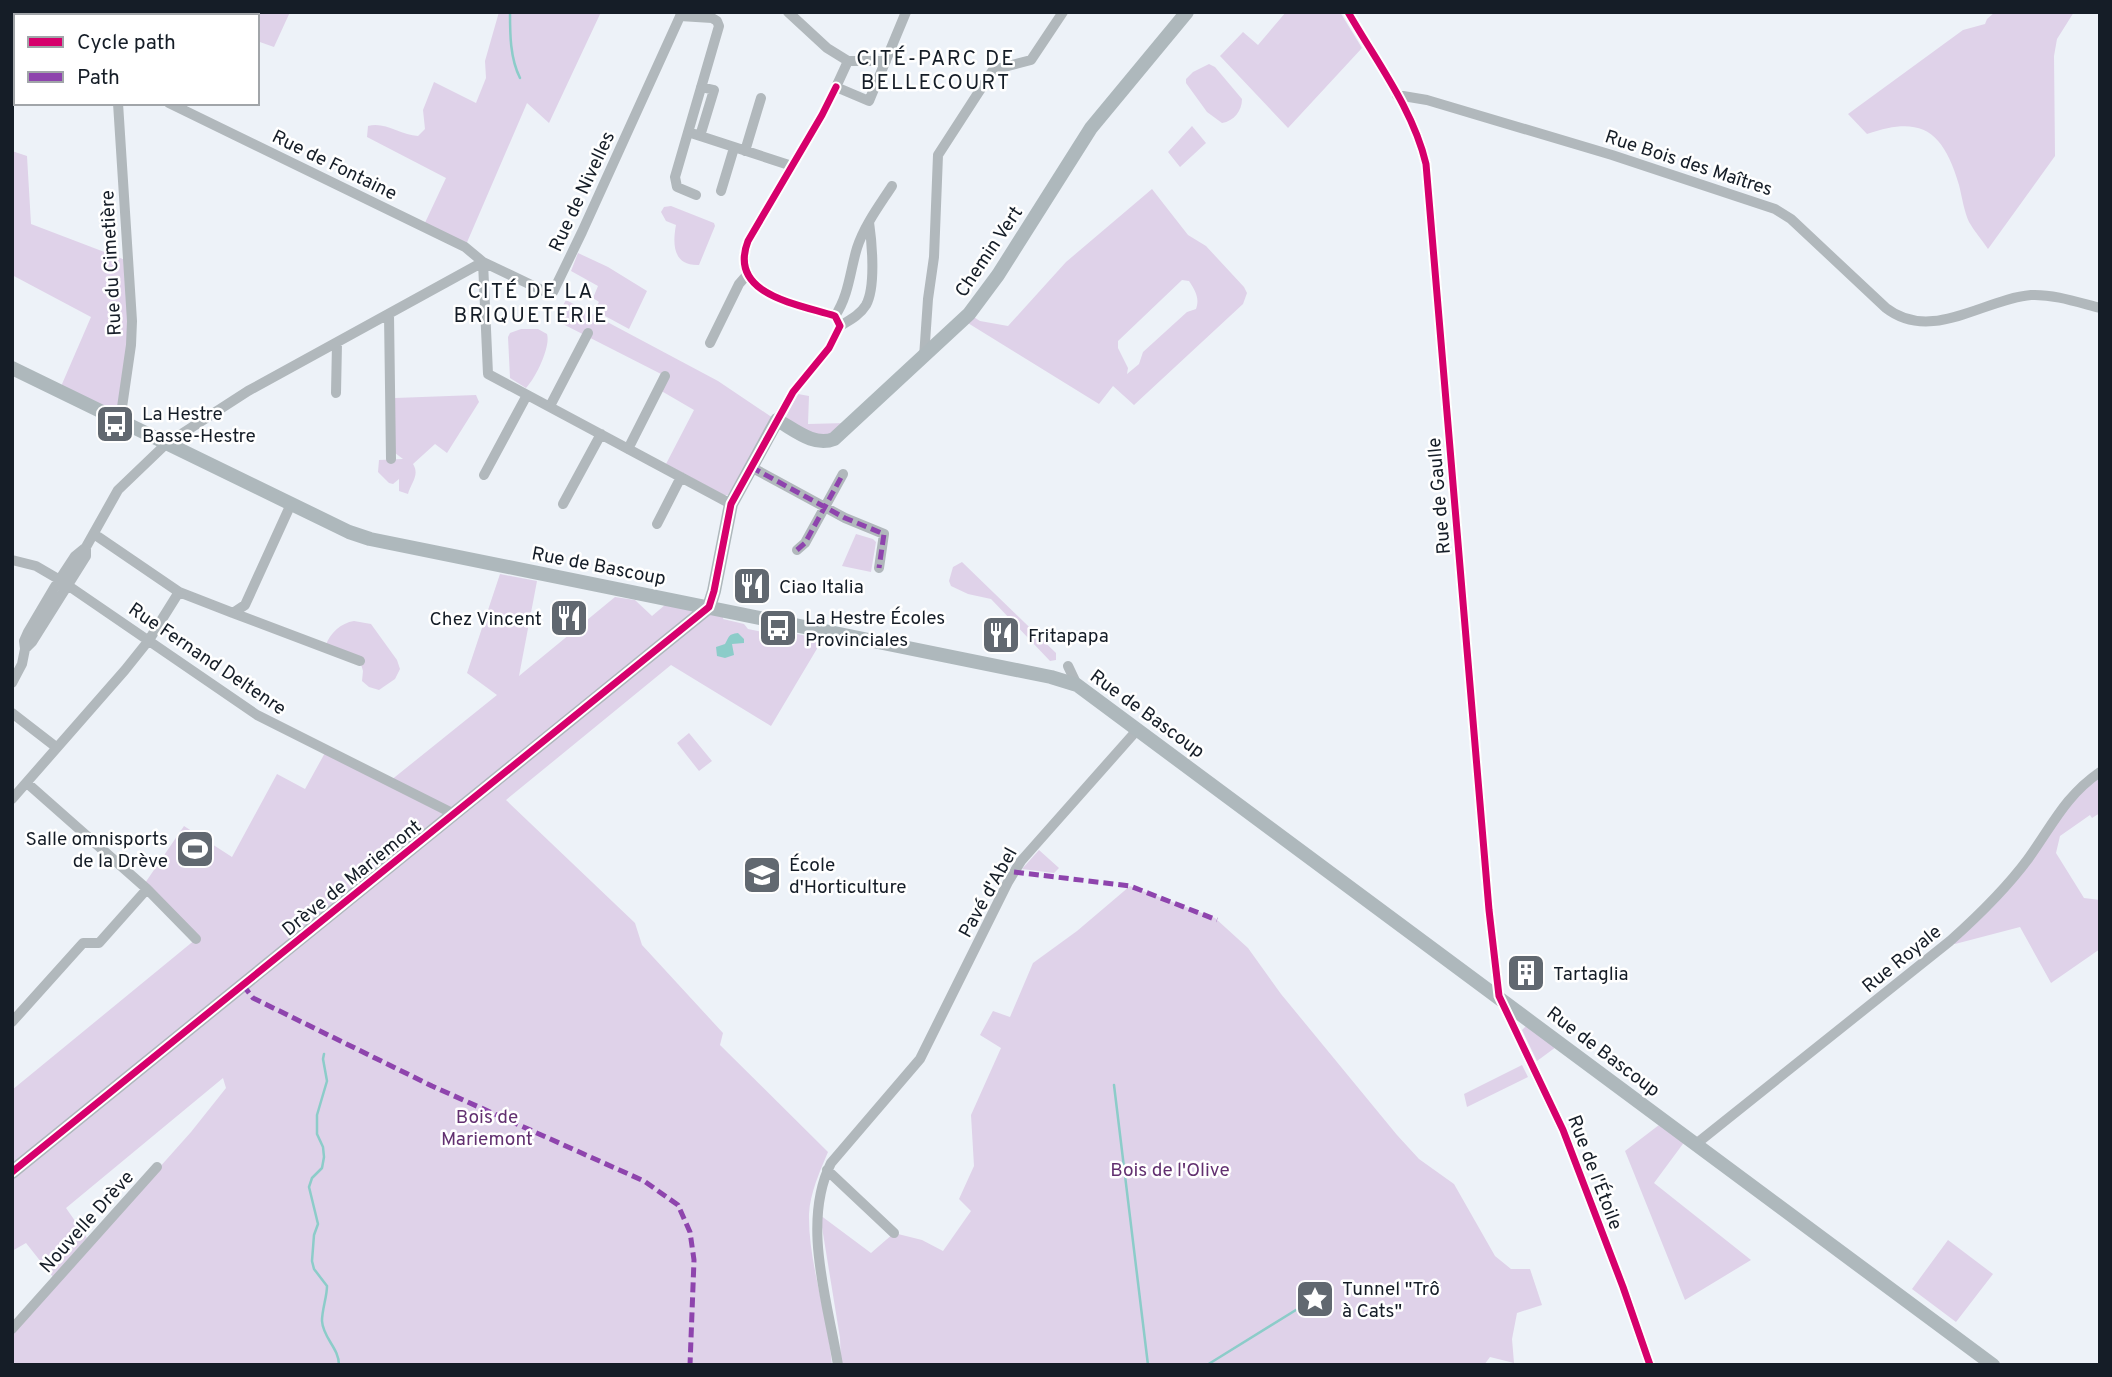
<svg xmlns="http://www.w3.org/2000/svg" width="2112" height="1377" font-family="Overpass,sans-serif">
<style>
.green{fill:#dfd2e9;fill-rule:evenodd}
.water{fill:#8cccc9}
.lines{fill:none;stroke-linecap:round;stroke-linejoin:round}
.stream{stroke:#8cccc9;stroke-width:2.5}
.street{stroke:#b1b8bc;stroke-width:10}
.secondary{stroke:#aeb8bc;stroke-width:14}
.quiet{stroke:#8e44ad;stroke-width:5;stroke-dasharray:10 5;stroke-linecap:butt}
.cycleway-casing{stroke:#fff;stroke-width:11}
.cycleway{stroke:#d6006c;stroke-width:7}
.labels{text-anchor:middle;stroke-width:5;stroke-linejoin:round;paint-order:stroke}
.street-label{font-size:19px;fill:#151d27;stroke:#fff}
.poi-label{font-size:19px;fill:#151d27;stroke:#fff;text-anchor:start}
.park-label{font-size:19px;fill:#623070;stroke:#fff}
.neighbourhood-label{font-size:21px;letter-spacing:2px;fill:#151d27;stroke:#fff}
</style>
<rect width="100%" height="100%" fill="#edf2f8"/>
<path class="green" d="M128 12H290L274 47 257 41V16H127Z
M499 12H601L549 123 527 103 465 247 423 227 446 178 367 137 368 126C384 121 401 135 418 136L425 129 423 110 434 82 476 103 486 78 485 61Z
M1286 12H1340L1362 48 1288 128 1220 56 1243 32 1258 45Z
M1995 12H2074L2057 39 2054 56 2055 156 1988 249C1982 240 1974 231 1969 222 1964 211 1962 197 1959 185 1943 130 1921 115 1867 134L1848 114 1963 30 1985 24 1987 19Z
M1209 64 1215 67 1242 99C1242 111 1234 121 1222 123L1207 112 1186 83V79L1193 72Z
M1192 126 1206 143 1180 167 1168 152Z
M12 151 27 156 31 224 128 261 132 321 120 421 59 391 91 317 12 275Z
M1152 189 1188 235 1206 246 1244 287 1247 293 1243 304 1134 405 1113 386 1099 404 963 320 969 314 980 321 1008 326 1066 262ZM1182 280 1189 281C1195 290 1200 298 1196 309L1187 312 1143 352 1139 364 1127 374 1128 368 1118 348V341Z
M671 206 714 223 715 226 699 265C674 266 672 246 676 225L666 221 661 212 664 207Z
M578 253 608 267 647 291 629 329 594 310 599 302 593 298 598 286 571 271Z
M566 300 718 381 773 418 728 495H724L666 464 694 410 658 389 665 376 555 320Z
M521 329H538L547 334C551 347 535 379 526 388L510 378 508 337 510 333Z
M798 394 809 396 808 424 847 423 833 435 817 438 785 418Z
M476 395 479 402 447 453 435 444 413 464C420 475 411 483 408 494L399 491V479L393 484 389 483 378 472 379 460 403 459 395 453V398Z
M856 534 873 539 876 542 871 572 842 566Z
M962 562 1056 653V660L1050 661 991 599 968 594 951 586 949 581 953 567Z
M500 574 537 581 519 676 615 597 635 600 652 616 672 599 725 609 723 619 744 624 748 629 787 637 797 634 817 638 818 647 771 726 671 665 506 800 635 923 642 945 723 1033 720 1045 828 1152C820 1171 810 1193 809 1214 808 1262 828 1315 832 1365H12V1333L191 1132 226 1088 223 1078 66 1208 87 1238 53 1277 26 1243 12 1251V1180L96 1110 12 1172V1090L196 939 143 886 184 826 232 857 277 774 305 789 326 751 390 781 497 695 467 673Z
M354 621 371 624 397 660 400 669 395 679 379 690 369 687 362 681 363 671 360 661 326 645C330 633 341 623 354 621Z
M689 733 712 761 699 771 677 743Z
M2100 772V813L2092 818 2090 815 2060 836 2056 853 2084 898 2100 900V949L2051 983 2020 927 1955 944 1950 941 1983 911 2061 809Z
M1039 850 1059 868 1054 873 1022 869Z
M1130 886 1215 918 1248 948 1281 994 1397 1135 1419 1159 1454 1184 1495 1256 1511 1269H1530L1542 1305 1517 1313 1512 1339 1514 1363 1490 1357 1484 1365H841L840 1338 820 1215 871 1253 894 1233 922 1240 943 1251 971 1211 959 1199 974 1166 971 1115 1001 1048 980 1035 993 1011 1010 1017 1033 963 1077 931Z
M1526 1026 1556 1047 1537 1061 1522 1030Z
M1522 1065 1528 1077 1467 1107 1464 1094Z
M1659 1125 1688 1137 1654 1183 1751 1260 1685 1300 1625 1151Z
M1948 1240 1993 1274 1956 1322 1912 1289Z"/>
<path class="water" d="M738 633 744 639V643L732 644 734 655 725 658 717 656 716 647 725 644C729 637 728 634 738 633Z"/>
<g class="lines">
<path class="stream" d="M510 12C510 34 510 58 520 78
M324 1054 323 1059 327 1081 317 1115V1134L323 1147 324 1157 322 1168 312 1178 309 1187 318 1224 314 1235 312 1261 314 1269 327 1286C327 1297 322 1309 322 1321 323 1338 339 1348 339 1365
M1114 1085 1148 1365
M1207 1365 1304 1305"/>
<path class="street" d="M48 12 51 16
M788 12 827 48 848 61
M1348 12C1376 61 1413 109 1426 164L1489 910 1499 996 1563 1130 1623 1287 1650 1365
M680 16 712 18 717 21 719 26 675 177 677 187 696 195
M886 61H848L836 87 869 101 906 12
M1397 95 1427 100 1612 155 1775 209 1791 219 1886 308C1931 343 1984 299 2031 295 2054 294 2077 302 2100 308
M118 103 132 321 131 345 120 421
M169 103 465 247 483 262 546 292H553L582 232 682 12
M688 132 792 166
M700 136 714 90 701 87
M745 151 761 98
M721 191 734 148
M483 262 488 374 731 504
M389 315 391 459
M835 316C849 295 850 271 857 248 864 226 879 206 892 186
M840 326C850 320 860 315 866 305 876 287 872 243 869 222
M710 343 739 284 746 276
M924 357 928 299 934 257 938 155 993 70 1031 60 1063 12
M336 393 337 343
M550 406 588 333
M777 420 793 392 829 348 840 326 835 316C798 304 727 295 748 241L822 115 836 87
M628 449 665 376
M751 467 845 518 884 534 879 568
M484 475 527 395
M563 504 601 434
M657 524 681 477
M94 534 179 592 233 613 245 605 291 504
M797 550 805 543 843 474
M12 560 36 566 60 580 257 715 454 814
M233 613 360 661
M25 649 32 642 86 556V547
M1068 666 1077 685
M12 683 22 664 25 649 24 641 28 632 54 588 75 556 86 547 118 490 166 444 248 391 483 262
M12 713 56 747
M27 783 147 889 196 939
M12 799 125 670 149 640 179 592
M12 1022 83 943H99L147 889
M1696 1144 1950 941C1978 916 2005 890 2028 859 2052 826 2065 796 2100 772
M827 1170 894 1233
M12 1329 157 1167
M838 1365C828 1302 801 1223 831 1163L920 1059 1008 882 1021 861 1138 729"/>
<path class="secondary" d="M12 368 349 532 370 539 1051 677 1077 685 1993 1365
M709 607 714 591 731 504 777 420C795 430 814 447 834 439L969 314 998 275 1091 128 1187 12
M12 1172 709 607"/>
<path class="quiet" d="M751 467 845 518 884 534 879 568
M797 550 805 543 843 474
M1014 872 1130 886 1217 920
M243 985 253 998 432 1086 644 1181 678 1205 690 1232 694 1260 690 1365"/>
<defs>
<path id="cycleway" d="M1348 12C1376 61 1413 109 1426 164L1489 910 1499 996 1563 1130 1623 1287 1650 1365
M12 1172 709 607 714 591 731 504 793 392 829 348 840 326 835 316C798 304 727 295 748 241L822 115 836 87"/>
</defs>
<use href="#cycleway" class="cycleway-casing"/>
<use href="#cycleway" class="cycleway"/>
</g>
<defs>
<symbol id="bus-square" viewBox="-11 -11 22 22"><rect x="-9" y="-9" width="18" height="18" rx="4" fill="#616870" stroke="#fff"/><path d="M-5-6H5V4H4V6H2V4H-2V6H-4V4H-5ZM-3.5-4V0h7V-4ZM-3.5 1.2v1.5H-2V1.2ZM2 1.2v1.5H3.5V1.2Z" fill="#fff"/></symbol>
<symbol id="restaurant-square" viewBox="-11 -11 22 22"><rect x="-9" y="-9" width="18" height="18" rx="4" fill="#616870" stroke="#fff"/><path d="M-5-6h1v4h1v-4h1v4h1v-4h1v5L-1.5 .5V6h-2V.5L-5-1ZM5-6V6H3V1.5H1.5Q1.5-4 5-6Z" fill="#fff"/></symbol>
<symbol id="stadium-square" viewBox="-11 -11 22 22"><rect x="-9" y="-9" width="18" height="18" rx="4" fill="#616870" stroke="#fff"/><path d="M0-5a6.5 5 0 1 0 0 10a6.5 5 0 1 0 0-10ZM-3.5-1.8h7v3.6h-7Z" fill="#fff"/></symbol>
<symbol id="university-square" viewBox="-11 -11 22 22"><rect x="-9" y="-9" width="18" height="18" rx="4" fill="#616870" stroke="#fff"/><path d="M0-5L7-2L0 1L-7-2ZM-4 1L0 2.5L4 1V4Q0 6-4 4Z" fill="#fff"/></symbol>
<symbol id="building-square" viewBox="-11 -11 22 22"><rect x="-9" y="-9" width="18" height="18" rx="4" fill="#616870" stroke="#fff"/><path d="M-4-6H4V6H1V3H-1V6H-4ZM-2.5-4.3h1.7v1.8h-1.7ZM.8-4.3h1.7v1.8H.8ZM-2.5-1h1.7V.8h-1.7ZM.8-1h1.7V.8H.8Z" fill="#fff"/></symbol>
<symbol id="sight-square" viewBox="-11 -11 22 22"><rect x="-9" y="-9" width="18" height="18" rx="4" fill="#616870" stroke="#fff"/><path d="M0-6L1.8-2.2L6-1.7L2.9 1.2L3.7 5.4L0 3.3L-3.7 5.4L-2.9 1.2L-6-1.7L-1.8-2.2Z" fill="#fff"/></symbol>
</defs>
<g fill-rule="evenodd">
<use href="#bus-square" x="93" y="402" width="44" height="44"/>
<use href="#restaurant-square" x="730" y="564" width="44" height="44"/>
<use href="#restaurant-square" x="547" y="596" width="44" height="44"/>
<use href="#bus-square" x="756" y="606" width="44" height="44"/>
<use href="#restaurant-square" x="979" y="613" width="44" height="44"/>
<use href="#stadium-square" x="173" y="827" width="44" height="44"/>
<use href="#university-square" x="740" y="853" width="44" height="44"/>
<use href="#building-square" x="1504" y="951" width="44" height="44"/>
<use href="#sight-square" x="1293" y="1277" width="44" height="44"/>
</g>
<g class="labels">
<g class="street-label">
<text transform="translate(1689 162) rotate(18)" y="7">Rue Bois des Maîtres</text>
<text transform="translate(335 164) rotate(26)" y="7">Rue de Fontaine</text>
<text transform="translate(581 191) rotate(-65)" y="7">Rue de Nivelles</text>
<text transform="translate(988 251) rotate(-56)" y="7">Chemin Vert</text>
<text transform="translate(110 263) rotate(-93)" y="7">Rue du Cimetière</text>
<text transform="translate(1438 496) rotate(-95)" y="7">Rue de Gaulle</text>
<text transform="translate(599 565) rotate(11)" y="7">Rue de Bascoup</text>
<text transform="translate(208 658) rotate(34)" y="7">Rue Fernand Deltenre</text>
<text transform="translate(1148 713) rotate(36)" y="7">Rue de Bascoup</text>
<text transform="translate(351 877) rotate(-39)" y="7">Drève de Mariemont</text>
<text transform="translate(987 892) rotate(-61)" y="7">Pavé d'Abel</text>
<text transform="translate(1901 958) rotate(-39)" y="7">Rue Royale</text>
<text transform="translate(1604 1051) rotate(37)" y="7">Rue de Bascoup</text>
<text transform="translate(1596 1172) rotate(69)" y="7">Rue de l'Étoile</text>
<text transform="translate(86 1221) rotate(-48)" y="7">Nouvelle Drève</text>
</g>
<g class="poi-label">
<text x="142" y="420">La Hestre<tspan x="142" dy="22">Basse-Hestre</tspan></text>
<text x="779" y="593">Ciao Italia</text>
<text x="805" y="624">La Hestre Écoles<tspan x="805" dy="22">Provinciales</tspan></text>
<text x="542" y="625" text-anchor="end">Chez Vincent</text>
<text x="1028" y="642">Fritapapa</text>
<text x="168" y="845" text-anchor="end">Salle omnisports<tspan x="168" dy="22">de la Drève</tspan></text>
<text x="789" y="871">École<tspan x="789" dy="22">d'Horticulture</tspan></text>
<text x="1553" y="980">Tartaglia</text>
<text x="1342" y="1295">Tunnel "Trô<tspan x="1342" dy="22">à Cats"</tspan></text>
</g>
<g class="park-label">
<text x="487" y="1123">Bois de<tspan x="487" dy="22">Mariemont</tspan></text>
<text x="1170" y="1176">Bois de l'Olive</text>
</g>
<g class="neighbourhood-label">
<text x="936" y="65">CITÉ-PARC DE<tspan x="936" dy="24">BELLECOURT</tspan></text>
<text x="531" y="298">CITÉ DE LA<tspan x="531" dy="24">BRIQUETERIE</tspan></text>
</g>
</g>
<rect width="2112" height="1377" fill="none" stroke="#151d27" stroke-width="28"/>
<rect x="14" y="14" width="245" height="91" fill="#ffffff" stroke="#a1a5a9" stroke-width="2"/>
<rect x="28" y="37" width="35" height="10" fill="#d6006c" stroke="#a1a5a9" stroke-width="2"/>
<text x="77" y="49" font-size="21" fill="#151d27">Cycle path</text>
<rect x="28" y="72" width="35" height="10" fill="#8e44ad" stroke="#a1a5a9" stroke-width="2"/>
<text x="77" y="84" font-size="21" fill="#151d27">Path</text>
</svg>
